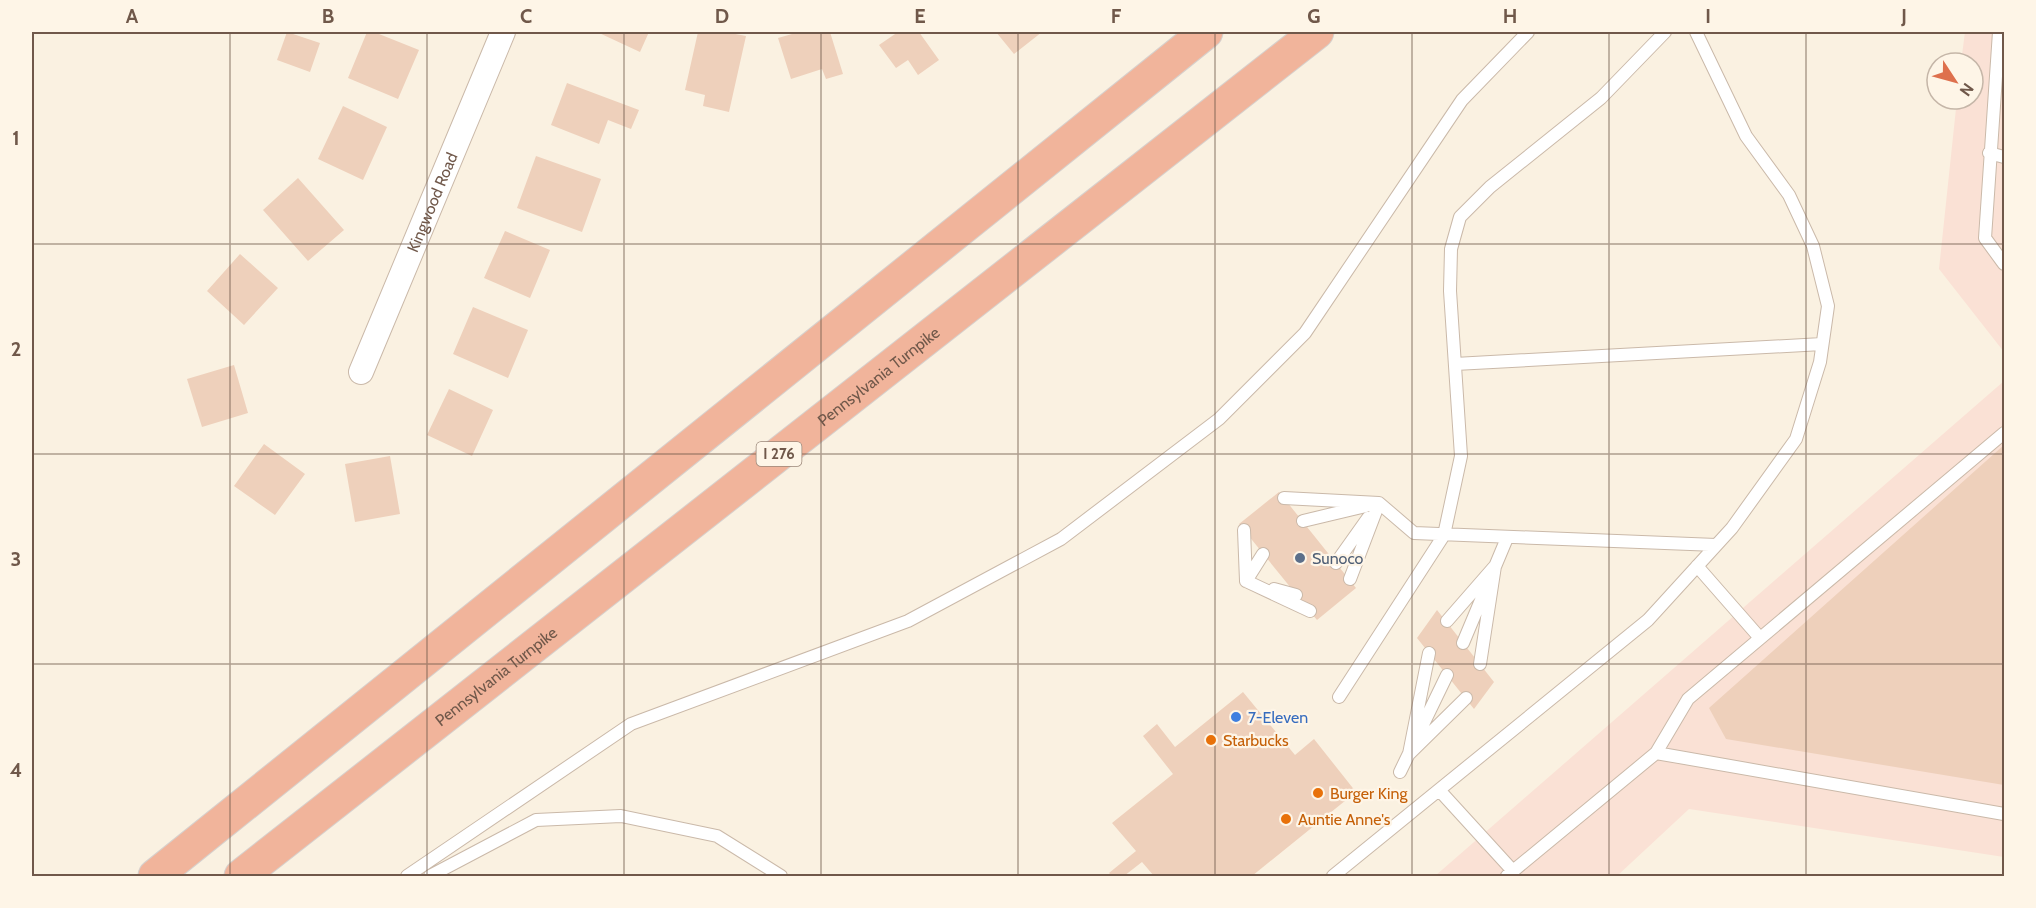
<svg xmlns="http://www.w3.org/2000/svg" width="2036" height="908" font-family="Cabin,sans-serif">
<style>
.commercial{fill:#fae1d5}
.building{fill:#eed0bb}
.lines{fill:none;stroke-linecap:round;stroke-linejoin:round}
.service-casing{stroke:#cab9a9;stroke-width:14}
.minor-casing{stroke:#cab9a9;stroke-width:26}
.motorway-casing{stroke:#d7d0cc;stroke-width:35}
.service{stroke:#fff;stroke-width:12}
.minor{stroke:#fff;stroke-width:24}
.motorway{stroke:#f1b49b;stroke-width:33}
.grid{fill:none;stroke:#70584a;stroke-width:1.5;stroke-opacity:0.55}
.service-dot{fill:#5c6f8a;stroke:#fef5e7;stroke-width:2}
.shop-dot{fill:#3f7fe0;stroke:#fef5e7;stroke-width:2}
.food-dot{fill:#e8710a;stroke:#fef5e7;stroke-width:2}
.labels{text-anchor:middle;stroke-width:4.5;stroke-linejoin:round;paint-order:stroke}
.shield{fill:#fef5e7;stroke:#9b8779;stroke-width:1.5}
.shield-label{font-size:15px;font-weight:bold;fill:#70584a}
.street-label{font-size:16px;fill:#70584a;stroke:#fef5e7}
.service-label{font-size:16px;fill:#4e5e75;stroke:#fef5e7;text-anchor:start}
.shop-label{font-size:16px;fill:#366cbe;stroke:#fef5e7;text-anchor:start}
.food-label{font-size:16px;fill:#c56008;stroke:#fef5e7;text-anchor:start}
.neatline{fill:none;stroke:#70584a;stroke-width:2}
.grid-label{font-size:20px;text-anchor:middle;font-weight:bold;fill:#70584a}
</style>
<rect width="100%" height="100%" fill="#faf1e1"/>
<path class="commercial" d="M1965 32H2004V352L1939 269 1957 99H1973V63H1961Z
M2004 381V857L1689 809 1617 876H1435Z"/>
<path class="building" d="M287 32 320 43 310 72 277 60Z
M367 32H374L419 50 398 99 348 78Z
M597 32H649L640 52Z
M698 32H725L746 36 729 112 703 106 705 95 685 90Z
M799 32H830L843 74 826 79 822 69 791 79 778 38Z
M898 32H919L939 60 918 75 908 60 896 68 879 45Z
M996 32H1042L1014 54Z
M567 83 639 110 631 129 608 120 599 144 551 125Z
M343 106 387 127 363 180 318 159Z
M536 156 601 179 582 232 517 208Z
M298 178 344 230 308 261 263 210Z
M505 231 550 250 530 298 484 278Z
M240 254 278 288 244 325 207 291Z
M473 307 528 330 508 378 453 354Z
M234 365 248 413 202 427 187 379Z
M449 389 493 410 472 456 427 435Z
M264 444 305 474 275 515 234 486Z
M2004 445V785L1726 739 1709 708Z
M390 456 400 514 355 522 345 464Z
M1279 492 1356 588 1317 620 1239 524Z
M1437 610 1494 682 1474 709 1417 638Z
M1243 692 1295 755 1314 739 1356 792 1252 876H1154L1142 862 1124 876H1112L1109 873 1136 851 1112 823 1173 774 1143 736 1157 724 1175 747Z"/>
<g class="lines">
<defs>
<path id="service" d="M1999 32 1985 238 2004 264
M1989 153 2004 157
M1455 364 1822 344
M2004 433 1688 699 1656 753 2004 814
M1284 498 1379 503 1350 579
M1379 503 1414 533 1716 545
M1303 521 1366 506
M1244 530 1246 581
M1336 563 1368 518
M1697 566 1760 638
M1246 581 1310 611
M1246 581 1263 554
M1274 589 1296 595
M1447 621 1495 566 1480 664
M1463 643 1507 538
M1429 653 1409 754 1466 698
M1339 697 1444 535 1461 456 1450 291 1451 249 1460 217 1490 187 1601 98 1665 32
M1400 772 1447 675
M1440 791 1513 871
M407 876 631 724 908 621 1061 539 1219 419 1305 333 1462 100 1528 32
M430 876 536 820 621 816 717 836 781 876
M1333 876 1648 620 1732 528 1796 439 1820 362 1828 306 1813 246 1789 195 1746 136 1696 32
M1507 876 1656 753"/>
<g id="minor">
<path id="s1" d="M361 372 503 32"/>
</g>
<g id="motorway">
<path d="M155 876 1206 32"/>
<path id="s2" d="M241 876 1317 32"/>
</g>
</defs>
<use href="#service" class="service-casing"/>
<use href="#minor" class="minor-casing"/>
<use href="#motorway" class="motorway-casing"/>
<use href="#service" class="service"/>
<use href="#minor" class="minor"/>
<use href="#motorway" class="motorway"/>
</g>
<path class="grid" d="M230 32V876M427 32V876M624 32V876M821 32V876M1018 32V876M1215 32V876M1412 32V876M1609 32V876M1806 32V876M32 244H2004M32 454H2004M32 664H2004"/>
<circle class="service-dot" cx="1300" cy="558" r="6"/>
<circle class="shop-dot" cx="1236" cy="717" r="6"/>
<g class="food-dot">
<circle cx="1211" cy="740" r="6"/>
<circle cx="1318" cy="793" r="6"/>
<circle cx="1286" cy="819" r="6"/>
</g>
<g class="labels">
<rect class="shield" x="756.5" y="442" width="45" height="24" rx="4.5"/>
<g class="shield-label">
<text x="779" y="459">I 276</text>
</g>
<g class="street-label">
<text dy="6" stroke="none"><textPath href="#s1" startOffset="184">Kingwood Road</textPath></text>
<text dy="6" stroke="none"><textPath href="#s2" startOffset="810">Pennsylvania Turnpike</textPath></text>
<text dy="6" stroke="none"><textPath href="#s2" startOffset="324">Pennsylvania Turnpike</textPath></text>
</g>
<g class="service-label">
<text x="1312" y="564">Sunoco</text>
</g>
<g class="shop-label">
<text x="1248" y="723">7-Eleven</text>
</g>
<g class="food-label">
<text x="1223" y="746">Starbucks</text>
<text x="1330" y="799">Burger King</text>
<text x="1298" y="825">Auntie Anne's</text>
</g>
</g>
<rect width="2036" height="908" fill="none" stroke="#fef5e7" stroke-width="66"/>
<g transform="translate(1955 81) rotate(126)"><circle r="28" fill="#fef5e7" stroke="#c5b6a8" stroke-width="1.5"/>
<path d="M0-4.5L10 22L0 15L-10 22Z" fill="#de704d"/>
<text y="-9" font-size="16" font-weight="bold" text-anchor="middle" fill="#70584a">N</text>
</g>
<rect x="33" y="33" width="1970" height="842" class="neatline"/>
<g class="grid-label">
<text x="132" y="23">A</text>
<text x="328" y="23">B</text>
<text x="526" y="23">C</text>
<text x="722" y="23">D</text>
<text x="920" y="23">E</text>
<text x="1116" y="23">F</text>
<text x="1314" y="23">G</text>
<text x="1510" y="23">H</text>
<text x="1708" y="23">I</text>
<text x="1904" y="23">J</text>
<text x="16" y="145">1</text>
<text x="16" y="356">2</text>
<text x="16" y="566">3</text>
<text x="16" y="777">4</text>
</g>
</svg>
